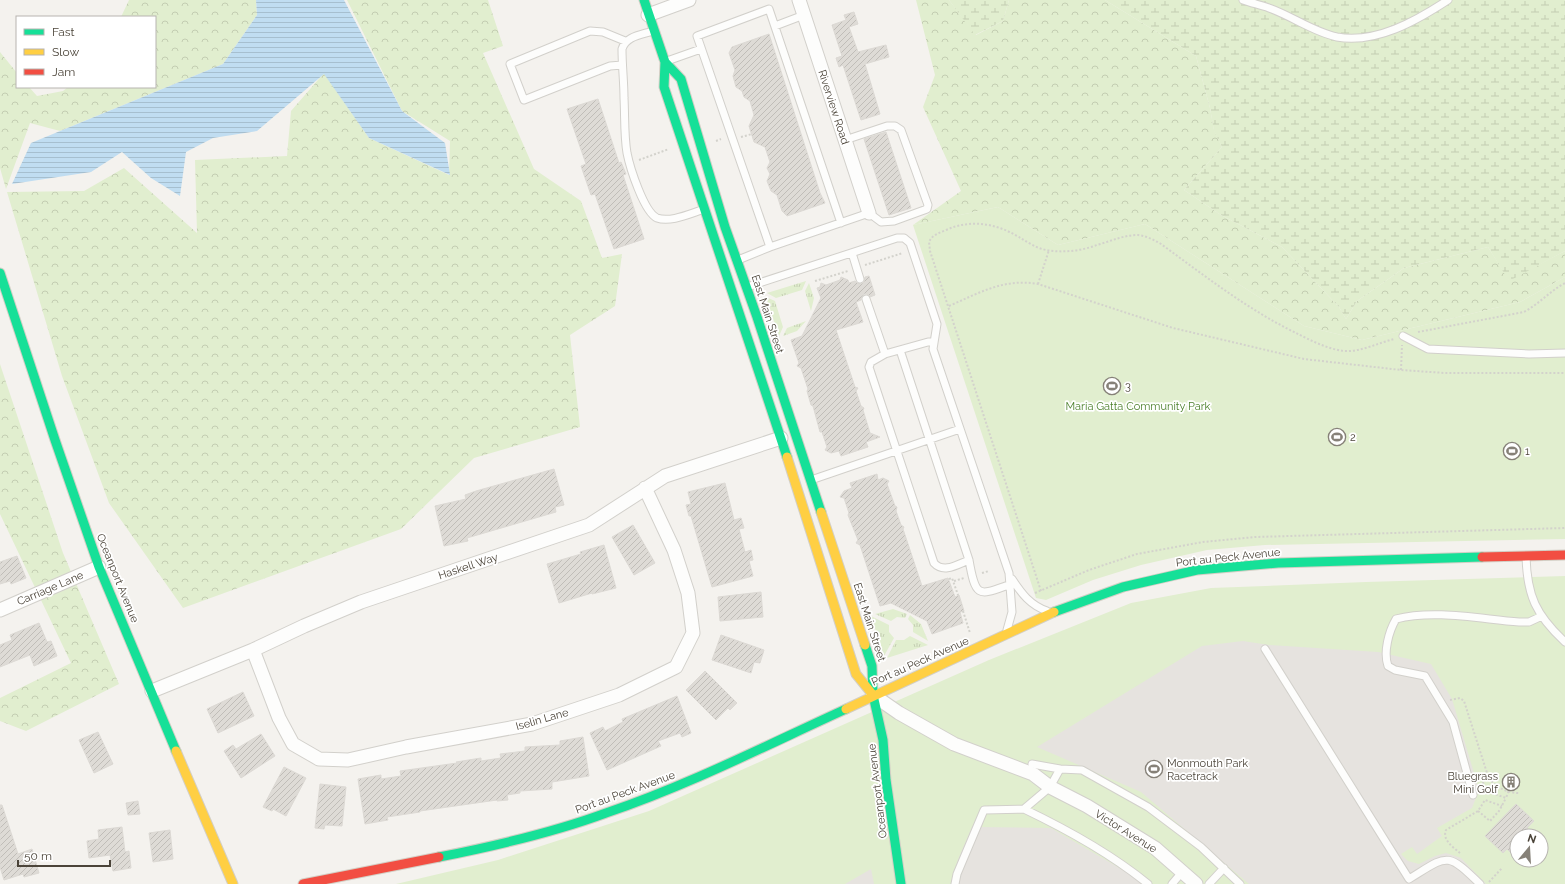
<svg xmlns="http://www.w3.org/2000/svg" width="1565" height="884" font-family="Raleway,sans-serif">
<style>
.grass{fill:url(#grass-tufts)}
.forest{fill:url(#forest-crowns)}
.wetland{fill:url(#wetland-marsh)}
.park{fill:#e1eecf;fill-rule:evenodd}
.parking{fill:#e6e3df}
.water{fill:url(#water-rules)}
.building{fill:url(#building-hatch);stroke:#dcd9d4}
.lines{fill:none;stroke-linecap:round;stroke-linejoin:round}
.lane-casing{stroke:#d2d0cb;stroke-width:9}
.street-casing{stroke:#d2d0cb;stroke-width:15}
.fast-casing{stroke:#d3cfc5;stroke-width:11}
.slow-casing{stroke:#d3cfc5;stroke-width:11}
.jam-casing{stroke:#d3cfc5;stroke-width:11}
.path{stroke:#d3d2cc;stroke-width:2;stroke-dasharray:2 2;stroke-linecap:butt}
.lane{stroke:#fdfdfc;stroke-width:7}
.street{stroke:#fdfdfc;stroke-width:13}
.fast{stroke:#16e098;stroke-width:9}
.slow{stroke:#ffcf43;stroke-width:9}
.jam{stroke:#f24e42;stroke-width:9}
.labels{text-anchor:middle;stroke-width:3.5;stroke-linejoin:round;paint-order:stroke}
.street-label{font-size:11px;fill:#4b4439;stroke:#fff}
.poi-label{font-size:11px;fill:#4b4439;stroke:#fff;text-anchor:start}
.park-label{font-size:11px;fill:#4a7f2a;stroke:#fff}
</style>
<defs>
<pattern id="grass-tufts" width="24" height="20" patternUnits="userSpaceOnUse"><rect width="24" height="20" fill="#e1eecf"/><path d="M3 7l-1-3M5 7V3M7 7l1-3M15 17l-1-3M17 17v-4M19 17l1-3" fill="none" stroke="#c3cdb2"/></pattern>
<pattern id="forest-crowns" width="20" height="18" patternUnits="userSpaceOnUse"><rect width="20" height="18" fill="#e1eecf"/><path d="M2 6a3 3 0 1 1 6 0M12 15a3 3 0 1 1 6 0" fill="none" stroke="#c3cdb2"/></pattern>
<pattern id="wetland-marsh" width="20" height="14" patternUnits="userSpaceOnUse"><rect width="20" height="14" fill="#e1eecf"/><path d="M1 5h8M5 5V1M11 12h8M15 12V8" fill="none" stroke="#c3cdb2"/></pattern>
<pattern id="water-rules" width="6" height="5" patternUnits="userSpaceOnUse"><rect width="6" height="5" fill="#c0ddf1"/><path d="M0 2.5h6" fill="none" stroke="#a6bfcf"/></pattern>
<pattern id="building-hatch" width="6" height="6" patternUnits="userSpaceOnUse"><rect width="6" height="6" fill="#dedbd6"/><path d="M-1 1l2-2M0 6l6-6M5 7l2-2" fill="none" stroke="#c0bdb8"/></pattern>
</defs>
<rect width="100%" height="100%" fill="#f4f2ee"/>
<path class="grass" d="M806 281 802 290 776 298 767 293Z
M809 283 814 298 811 311 805 291Z
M766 297 775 301 783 327 779 336Z
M806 321 797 331 783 336 787 328Z
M893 609 907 614 905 618 897 617 891 621 875 614Z
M910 615 921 624 928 641 913 632V625L908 619Z
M871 616 889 625V632L894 638 884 656Z
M910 636 928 645 887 658 896 640H904Z"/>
<path class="forest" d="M129 0H256L257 15 223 64 60 131 30 123 6 189 0 168V52L17 73V87H29L37 96 63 91 68 87H155V17H121Z
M347 0H488L503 46 483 53 534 169 581 201 602 258 622 254 615 306 570 335 580 427 474 458 401 529 183 608 109 503 62 376 7 192 84 191 124 168 197 233 195 160 287 156 291 111 324 73 369 138 449 175 450 141 402 111Z
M916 0H949L976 35 1003 21 1009 0H1105L1196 56 1210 108 1214 130 1222 147 1184 190 1221 215 1282 247 1339 307 1346 319 1357 301 1404 268 1488 247 1509 280 1565 251V277L1520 302 1362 340 1304 326 1145 224 1058 245 998 207 913 225 961 191 923 107 935 75Z
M0 364 63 553 119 684 26 731 0 721V698L71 663 0 514Z"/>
<path class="wetland" d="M949 0H1009L1003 21 975 35Z
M1105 0H1565V251L1509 281 1488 247 1404 268 1357 301 1346 319 1339 307 1282 247 1221 215 1184 190 1222 147 1214 131 1210 108 1196 56Z"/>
<path class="park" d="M998 207 1058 245 1145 224 1304 326 1362 340 1520 302 1565 277V539L1265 545 1207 550 1141 565 1093 580 1046 600 1036 598 913 225Z
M1565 576V884H396L498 860 649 811 989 660 1131 603 1211 588 1366 582ZM1517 836H1541V860H1517Z"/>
<path class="parking" d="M1243 641 1269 645 1378 652 1431 664 1452 699 1479 790 1472 808 1437 828 1442 836 1417 854 1412 847 1401 854 1408 861 1419 864 1435 856 1446 853 1461 858 1486 884H1249L1141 792 1037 747 1202 646Z
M972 827 1051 828 1128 873 1142 884H952L957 862Z
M871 869 874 884H845Z"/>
<path class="water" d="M256 0H344L402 111 445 143 450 175 369 138 324 74 257 131 213 138 186 152 180 196 151 178 122 152 91 172 12 184 31 143 223 64 257 15Z"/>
<path class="building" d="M854 12 858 24 849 27 858 52 886 45 889 57 865 64 880 114 861 120 843 65 839 67 836 58 842 56 832 25 846 20 844 15Z
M769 34 820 193 825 203 787 216 782 211 777 195 771 191 767 181 770 174 767 168 770 162 765 147 754 142 749 126 754 115 750 101 744 97 742 91 736 87 733 76 735 70 729 53 732 47Z
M598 99 619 163 621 162 626 174 623 175 644 239 614 249 595 194 591 195 581 166 586 164 567 109Z
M886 132 911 208 889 215 864 139Z
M869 276 875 295 870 297 867 294H864L861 298V300L856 302 863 322 836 330 855 387 858 388 856 391 861 406 864 408 863 410 870 433 880 437 866 442 868 447 841 456 839 451 831 453 825 450 827 447 822 432H820L813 406 811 405 807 391 808 389 801 368 797 366 799 363 791 340 802 336 821 298 817 288 820 287 821 283 826 285 840 280 841 277 848 280 849 283 855 281 857 283 861 284 864 282 865 277Z
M554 469 564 505 555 507 556 512 467 538 468 541 444 546 435 506 466 499 465 495 476 491Z
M877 474 878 480 883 478 889 481 887 484 895 506 897 507 896 511 901 525 904 527 903 529 922 586 948 578 955 597 959 595 964 611 960 612 963 623 932 634 927 621 891 603 880 606 860 545 856 543 858 540 848 515 849 513 844 498 840 497 844 491 852 488 850 483Z
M725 483 734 520 741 518 744 528 739 529 745 552 751 550 753 560 749 561 753 576 712 587 691 516H689L686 505 691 504 688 492Z
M633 525 655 563 634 575 612 537Z
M604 545 616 588 592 594V593L559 603 547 564 581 554 580 552Z
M17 556 26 578 11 584 10 581 0 584V562Z
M761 592 763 617 720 621 718 597Z
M39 623 47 642 51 641 57 656 34 666 30 655 0 667V645L12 640 10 635Z
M721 635 764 650 760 663 754 662 751 673 712 660Z
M705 671 737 703 730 710 728 708 716 720 686 690Z
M243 692 254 716 218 733 207 709Z
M677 696 691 733 682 737 680 733 658 741 661 746 607 770 590 733 603 727 605 731 623 722 622 719Z
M98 732 113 764 94 773 79 740Z
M261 734 275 756 241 778 224 751 233 745 236 749Z
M583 737 589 776 552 782V789L520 791V793L507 795 508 800 497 801V800L420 811V812L387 817 388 820 365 824 358 779 381 775V779L401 776 400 771 457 763 456 762 481 758V761L501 758 500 754 525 751V747L560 745V741Z
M284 767 306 778 286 816 273 809 272 811 263 807Z
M1505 775 1520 780 1517 789 1502 784Z
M320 784 346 787 342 826 325 825 324 829 315 828Z
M138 801 140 814 128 815 126 803Z
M1516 804 1534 821 1527 828 1533 836H1517V849L1512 854 1507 849 1503 853 1485 836Z
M0 805H2L18 854 32 849 39 873 24 877 23 874 4 880 0 867Z
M122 827 125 852 129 851 131 868 113 871 110 855 89 858 87 841 99 839 98 830Z
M170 830 173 859 153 862 149 833Z"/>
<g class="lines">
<defs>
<path id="lane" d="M1243 0C1251 3 1261 5 1269 8 1292 16 1313 32 1337 37 1376 44 1416 21 1448 0
M775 26 804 15
M653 31C641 35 626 36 622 49 622 66 624 82 624 98 625 116 624 135 627 153 630 168 644 212 657 218 671 223 691 213 705 209
M667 61 701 49
M622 65 610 66 524 100 510 64 590 31 603 32 625 41
M770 247 697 36 769 9 841 223
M852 253 860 279
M738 260 770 247 869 213 881 222 894 221 927 209 928 205 901 130 895 126H887L845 140
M747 287 897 238H904L910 243 937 324 933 349 1009 573 1012 612 1007 630
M866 299 885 354
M1403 336 1428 349 1529 354 1565 353
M934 342H928L885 354 871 362 869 367 934 563C944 574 958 564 969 560
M900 350 969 560C976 601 979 595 1014 583
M811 480 960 429
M1526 556C1527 596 1536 615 1565 642
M1012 579C1022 594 1030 605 1047 611
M1265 649 1409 879C1448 855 1446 851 1480 884
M1032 764 1060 769
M1473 795 1453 722 1425 676 1395 670 1388 666C1383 652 1389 631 1396 619 1434 609 1480 619 1519 622H1529L1542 616
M1024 809C1068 830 1110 853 1148 884
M955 884 957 874 984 810 1024 809 1050 787 1060 769 1082 770 1148 807 1201 847 1240 884
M1172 884 1183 871
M1209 884 1224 868"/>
<path id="street" d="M799 0 869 213
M648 15 689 0
M0 610 99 567
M253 650 279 718 293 744 319 759 348 760 406 747 532 724 619 695 676 667 693 633 688 593 674 550 645 488
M152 691 253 650 304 626 361 602 589 525 665 476 781 438
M873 695 899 713 954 744 1033 774 1050 787 1087 806 1155 848 1196 884"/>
<path id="fast" d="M644 0 665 62 664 87 787 457
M665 62 681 79 725 227 757 317 821 512
M0 273 55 440 99 567 176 751
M1054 612 1123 587 1197 570 1278 563 1482 557
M865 645 872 666 873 695 883 740 886 780 901 884
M439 857C495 846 552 833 606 813 689 785 767 745 846 709"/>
<path id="slow" d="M787 457 856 674 873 695
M821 512 865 645
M846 709 1054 612
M176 751 233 884"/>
<path id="jam" d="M1482 557 1565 555
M303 884 439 857"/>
</defs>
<use href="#lane" class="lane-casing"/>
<use href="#street" class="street-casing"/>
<use href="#fast" class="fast-casing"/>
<use href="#slow" class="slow-casing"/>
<use href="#jam" class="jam-casing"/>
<path class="path" d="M741 137 752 134
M716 141 721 139
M639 160 669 149
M865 265 903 253
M815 281 848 271
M1038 284 1049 250
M949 306C979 293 1004 278 1038 284L1173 328 1304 359 1401 370 1445 373H1565
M1418 332 1524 312C1539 304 1550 291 1565 283
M1401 370 1402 345
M982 573 989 571
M949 579 952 578 958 595
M954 581 964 578
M1041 591 930 251 929 242C932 235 939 233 946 230 971 219 995 223 1019 237 1027 242 1036 248 1046 250 1063 253 1081 251 1097 245 1111 241 1124 235 1138 235 1147 236 1154 240 1161 244 1205 276 1247 309 1296 333 1310 340 1327 349 1344 351 1361 352 1378 343 1394 339
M1035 593 1089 570 1137 554 1203 542 1255 537 1565 528
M963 611 970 633
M1450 700 1460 698 1464 701 1488 776C1493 786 1507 793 1519 793
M1477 776 1480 774 1486 791 1506 798 1510 787
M1478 811 1490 821 1499 811 1506 798
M1460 853C1453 847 1442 840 1446 830L1478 811 1485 800 1502 806
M1489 882 1502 868"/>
<use href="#lane" class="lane"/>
<use href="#street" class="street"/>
<use href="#fast" class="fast"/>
<use href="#slow" class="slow"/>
<use href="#jam" class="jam"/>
</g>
<defs>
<symbol id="stadium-ring" viewBox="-11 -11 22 22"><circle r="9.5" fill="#fff" stroke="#868178" stroke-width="1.5"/><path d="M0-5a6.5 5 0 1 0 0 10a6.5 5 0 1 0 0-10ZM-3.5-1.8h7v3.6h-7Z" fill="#868178"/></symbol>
<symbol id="building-ring" viewBox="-11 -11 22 22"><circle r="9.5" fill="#fff" stroke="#868178" stroke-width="1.5"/><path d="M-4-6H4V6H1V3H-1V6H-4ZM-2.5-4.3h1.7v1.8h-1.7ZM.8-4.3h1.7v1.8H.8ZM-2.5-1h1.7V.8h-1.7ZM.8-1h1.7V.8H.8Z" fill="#868178"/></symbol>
</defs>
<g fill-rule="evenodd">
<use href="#stadium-ring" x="1102" y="376" width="20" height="20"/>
<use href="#stadium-ring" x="1327" y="427" width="20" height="20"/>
<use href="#stadium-ring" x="1502" y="441" width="20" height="20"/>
<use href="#stadium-ring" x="1144" y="759" width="20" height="20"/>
<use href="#building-ring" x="1501" y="772" width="20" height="20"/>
</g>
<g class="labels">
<g class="street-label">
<text transform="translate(834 107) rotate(72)" y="4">Riverview Road</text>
<text transform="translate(768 314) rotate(72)" y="4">East Main Street</text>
<text transform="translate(1228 557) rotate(-6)" y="4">Port au Peck Avenue</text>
<text transform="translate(468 566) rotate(-18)" y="4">Haskell Way</text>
<text transform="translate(118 578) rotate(68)" y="4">Oceanport Avenue</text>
<text transform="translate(50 588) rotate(-23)" y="4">Carriage Lane</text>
<text transform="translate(870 622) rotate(72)" y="4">East Main Street</text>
<text transform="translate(920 661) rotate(-24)" y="4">Port au Peck Avenue</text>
<text transform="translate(542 719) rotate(-16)" y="4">Iselin Lane</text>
<text transform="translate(877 791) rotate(-97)" y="4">Oceanport Avenue</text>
<text transform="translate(625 792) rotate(-20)" y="4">Port au Peck Avenue</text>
<text transform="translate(1126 831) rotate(32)" y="4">Victor Avenue</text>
</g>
<g class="poi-label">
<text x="1125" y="390">3</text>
<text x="1350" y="441">2</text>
<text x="1525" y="455">1</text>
<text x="1167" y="767">Monmouth Park<tspan x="1167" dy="13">Racetrack</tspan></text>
<text x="1498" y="780" text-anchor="end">Bluegrass<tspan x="1498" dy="13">Mini Golf</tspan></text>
</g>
<g class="park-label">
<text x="1138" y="410">Maria Gatta Community Park</text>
</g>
</g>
<rect x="16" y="16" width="140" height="72" fill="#ffffff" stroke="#b7b4b0"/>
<rect x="24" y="29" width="20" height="6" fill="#16e098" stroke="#b7b4b0"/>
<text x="52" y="36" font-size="12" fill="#4b4439">Fast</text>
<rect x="24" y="49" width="20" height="6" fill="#ffcf43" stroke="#b7b4b0"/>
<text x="52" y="56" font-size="12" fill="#4b4439">Slow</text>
<rect x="24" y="69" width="20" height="6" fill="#f24e42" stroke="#b7b4b0"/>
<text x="52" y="76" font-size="12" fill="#4b4439">Jam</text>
<g transform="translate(1529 848) rotate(18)"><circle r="19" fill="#ffffff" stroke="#b7b4b0"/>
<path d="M0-3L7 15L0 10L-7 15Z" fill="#868178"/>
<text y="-6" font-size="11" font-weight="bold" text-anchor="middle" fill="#4b4439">N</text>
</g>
<path d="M18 860v6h92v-6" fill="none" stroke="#4b4439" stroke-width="2"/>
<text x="24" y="860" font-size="12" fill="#4b4439" stroke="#ffffff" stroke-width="3" paint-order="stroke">50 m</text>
</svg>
